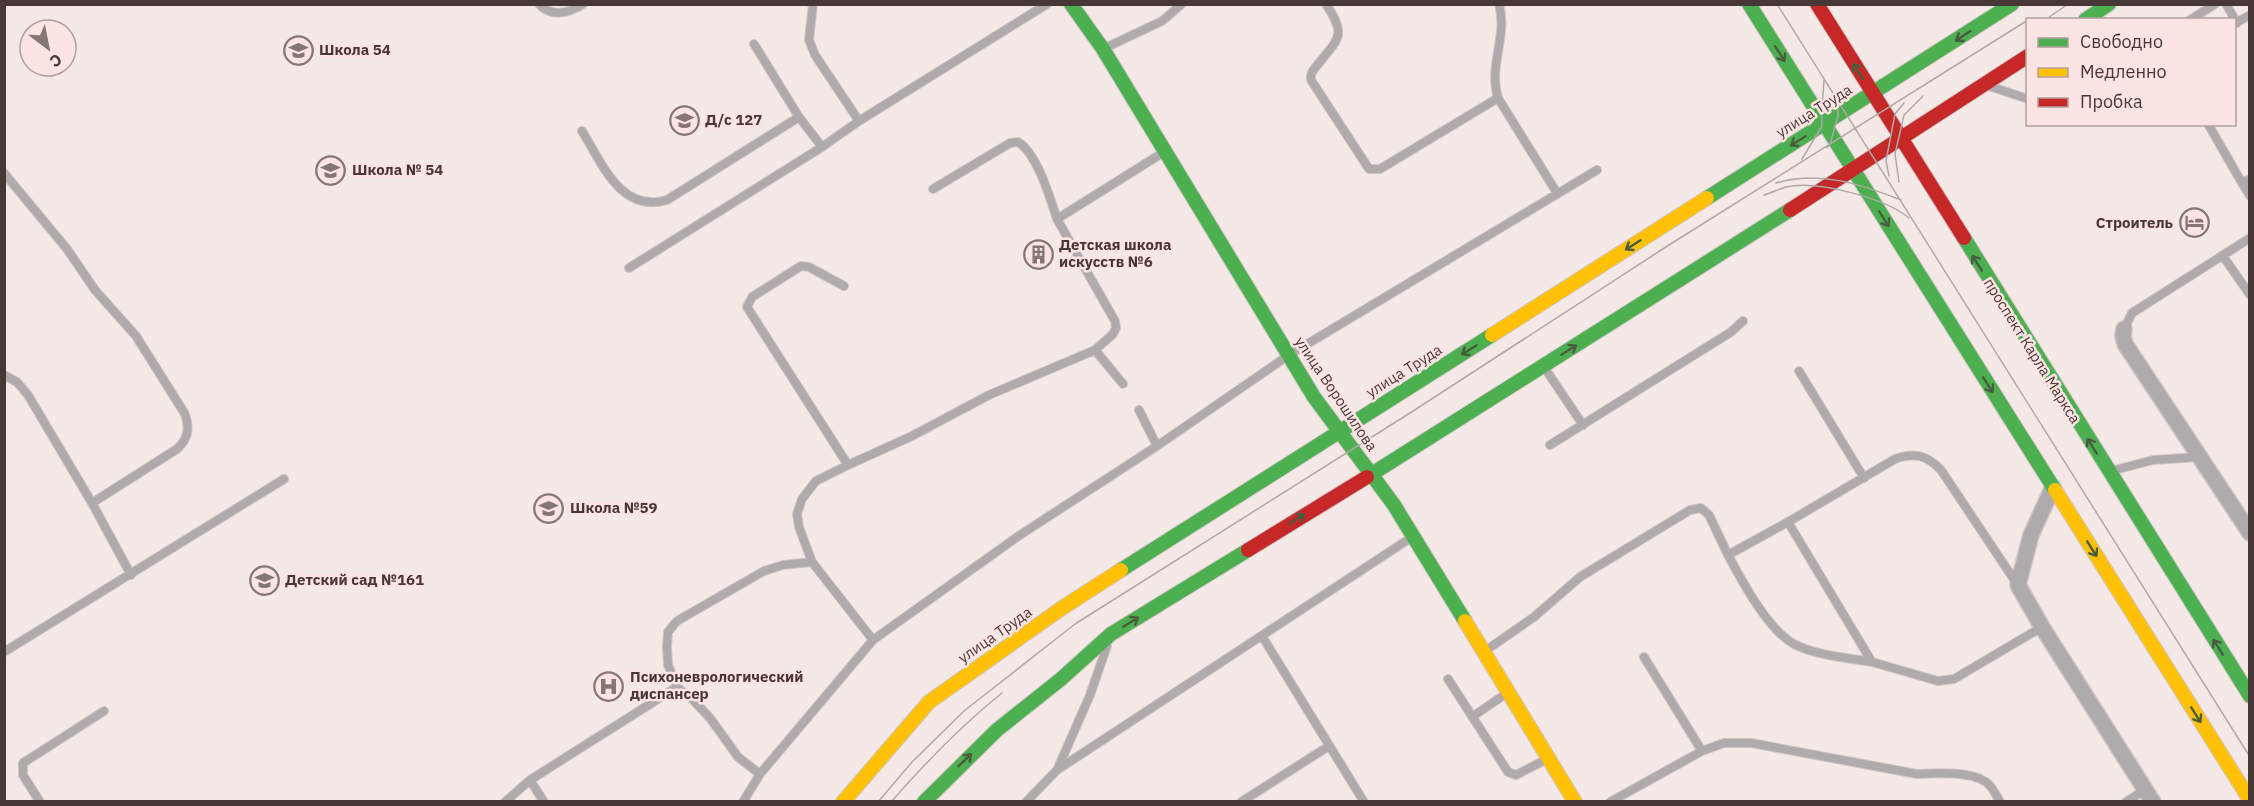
<svg xmlns="http://www.w3.org/2000/svg" width="2254" height="806" font-family="'IBM Plex Sans',sans-serif">
<style>
.lines{fill:none;stroke-linecap:round;stroke-linejoin:round}
.lane-casing{stroke:#d1c6c5;stroke-width:10}
.street-casing{stroke:#d1c6c5;stroke-width:18}
.fast-casing{stroke:#d1c6c5;stroke-width:16}
.slow-casing{stroke:#d1c6c5;stroke-width:16}
.jam-casing{stroke:#d1c6c5;stroke-width:16}
.lane{stroke:#afaaab;stroke-width:8}
.street{stroke:#afaaab;stroke-width:15}
.fast{stroke:#4caf50;stroke-width:14}
.slow{stroke:#ffc107;stroke-width:14}
.jam{stroke:#c62828;stroke-width:14}
.tram{stroke:#afa8a8;stroke-width:1.5}
.oneway{stroke:#485c3e}
.labels{text-anchor:middle;stroke-width:5;stroke-linejoin:round;paint-order:stroke}
.poi-label{font-size:15px;font-weight:bold;fill:#473837;stroke:#fbe4e2;text-anchor:start}
.street-label{font-size:15px;fill:#473837;stroke:#fbe4e2}
</style>
<rect width="100%" height="100%" fill="#f5e9e8"/>
<g class="lines">
<defs>
<path id="lane" d="M539 4C552 18 569 13 583 4
M813 4 809 40 815 55 859 121 1047 4
M1326 4C1346 35 1340 37 1319 63 1314 69 1310 73 1311 80L1369 169H1380L1498 98
M1499 4C1508 36 1488 66 1498 98L1557 193
M2226 4 2237 23
M2190 20 2215 4
M2234 24 2250 15
M754 44 799 117 822 147
M1105 48 1162 21 1182 4
M1989 86 2028 99
M2208 124 2242 183
M582 131C602 163 621 214 667 200L799 117
M4 173 67 249 95 290 136 336 185 414C190 429 188 439 177 449L92 503
M2250 179 2242 183 2250 196
M933 189 1010 143 1018 142C1037 153 1050 198 1057 219L1164 152
M2223 256 2250 295
M629 268 822 147 859 121
M844 286 809 267 801 266 752 297 747 307 848 465
M2124 329 2132 313 2250 238
M1095 350 1123 384
M1544 367 1583 425
M1799 371 1864 478
M4 375 17 382 28 395 92 503 131 575
M1139 410 1157 446
M1550 445 1731 332 1743 321
M2111 471 2153 460 2199 457
M1788 522 1895 459C1914 452 1927 455 1941 470L2017 584
M1262 636 1364 802
M873 640 812 562 799 527 797 514 802 499 816 481 848 465 912 436 989 395 1095 350 1113 334 1116 328 1115 321 1057 219
M1485 651 1534 617 1580 577 1690 510 1701 508 1709 515 1728 555
M4 652 284 479
M1644 657 1702 751 1724 743H1751L1917 774C1936 773 1970 771 1986 782 1993 787 1996 795 2000 802
M1872 662C1849 658 1814 655 1794 644 1768 630 1742 581 1728 555L1788 522 1872 662 1938 681 1954 679 2042 627
M1448 679 1508 772 1516 775 1547 759
M1472 717 1507 693
M1058 768 1090 695 1107 646
M760 774 738 757 710 718 694 701 677 687 668 665 667 646 668 632 677 621 764 571 783 565 812 562
M40 802 23 775V763L104 711
M505 802 530 780
M544 802 530 780 677 687
M743 802 760 774 873 640 1017 537 1157 446 1289 355 1597 170
M1026 802 1057 770 1412 537
M1241 802 1329 746
M1610 802 1702 751
M2126 802 2146 789"/>
<path id="street" d="M2124 329 2123 336 2125 344 2250 533
M2053 487 2031 535 2018 585 2042 627 2153 802"/>
<path id="fast" d="M1071 4 1103 49 1314 397 1394 505 1465 621
M1749 4 2055 490
M2085 20 2109 4
M1707 198 2012 4
M1964 238 2250 696
M1367 477 1790 210
M1121 570 1492 335
M924 802 997 730 1061 679 1111 634 1248 550"/>
<path id="slow" d="M1492 335 1707 198
M2055 490 2250 800
M1465 621 1575 802
M843 802 929 702 1062 608 1121 570"/>
<path id="jam" d="M1817 4 1964 238
M1790 210 2028 56
M1248 550 1367 477"/>
</defs>
<use href="#lane" class="lane-casing"/>
<use href="#street" class="street-casing"/>
<use href="#fast" class="fast-casing"/>
<use href="#slow" class="slow-casing"/>
<use href="#jam" class="jam-casing"/>
<use href="#lane" class="lane"/>
<use href="#street" class="street"/>
<use href="#fast" class="fast"/>
<use href="#slow" class="slow"/>
<use href="#jam" class="jam"/>
<path class="tram" d="M1777 4 2250 757
M2045 20 2068 4
M1827 148 1830 144 1838 116 1837 99
M1802 159 1822 126C1820 113 1824 93 1824 78
M1889 176 1886 161 1895 114 1904 103
M1899 182 1895 154 1904 115 1923 96
M1776 183C1819 170 1860 184 1901 200
M1764 195C1771 193 1779 189 1786 187 1817 180 1885 198 1909 218
M878 802 912 762 964 711 1075 624 1410 413 1669 245 2028 20
M891 802C926 762 962 725 1002 693"/>
</g>
<defs><path id="oneway-shaft" d="M-6 0H5M1.5-3L5.5 0L1.5 3" fill="none" stroke-width="1.6" stroke-linecap="round" stroke-linejoin="round" transform="scale(1.5)"/></defs>
<g class="oneway">
<use href="#oneway-shaft" transform="translate(1963 36) rotate(147)"/>
<use href="#oneway-shaft" transform="translate(1780 54) rotate(58)"/>
<use href="#oneway-shaft" transform="translate(1858 71) rotate(-122)"/>
<use href="#oneway-shaft" transform="translate(1798 141) rotate(148)"/>
<use href="#oneway-shaft" transform="translate(1884 219) rotate(58)"/>
<use href="#oneway-shaft" transform="translate(1633 245) rotate(148)"/>
<use href="#oneway-shaft" transform="translate(1977 263) rotate(-122)"/>
<use href="#oneway-shaft" transform="translate(1469 350) rotate(148)"/>
<use href="#oneway-shaft" transform="translate(1569 350) rotate(-32)"/>
<use href="#oneway-shaft" transform="translate(1988 385) rotate(58)"/>
<use href="#oneway-shaft" transform="translate(2092 446) rotate(-122)"/>
<use href="#oneway-shaft" transform="translate(1297 519) rotate(-32)"/>
<use href="#oneway-shaft" transform="translate(2092 549) rotate(58)"/>
<use href="#oneway-shaft" transform="translate(1131 622) rotate(-32)"/>
<use href="#oneway-shaft" transform="translate(2218 647) rotate(-122)"/>
<use href="#oneway-shaft" transform="translate(2196 715) rotate(58)"/>
<use href="#oneway-shaft" transform="translate(965 760) rotate(-44)"/>
</g>
<defs>
<symbol id="school-ring" viewBox="-11 -11 22 22"><circle r="9.5" fill="#fbe4e2" stroke="#847675" stroke-width="1.5"/><path d="M0-5L7-2L0 1L-7-2ZM-4 1L0 2.5L4 1V4Q0 6-4 4Z" fill="#847675"/></symbol>
<symbol id="hotel-ring" viewBox="-11 -11 22 22"><circle r="9.5" fill="#fbe4e2" stroke="#847675" stroke-width="1.5"/><path d="M-6-4.5h1.5V1H6V5H4.5V3h-9V5H-6ZM-4 0a1.8 1.8 0 1 1 3.6 0ZM.5 0V-2.5h3Q6-2.5 6 0Z" fill="#847675"/></symbol>
<symbol id="building-ring" viewBox="-11 -11 22 22"><circle r="9.5" fill="#fbe4e2" stroke="#847675" stroke-width="1.5"/><path d="M-4-6H4V6H1V3H-1V6H-4ZM-2.5-4.3h1.7v1.8h-1.7ZM.8-4.3h1.7v1.8H.8ZM-2.5-1h1.7V.8h-1.7ZM.8-1h1.7V.8H.8Z" fill="#847675"/></symbol>
<symbol id="hospital-ring" viewBox="-11 -11 22 22"><circle r="9.5" fill="#fbe4e2" stroke="#847675" stroke-width="1.5"/><path d="M-5-5h3v3.5h4V-5h3V5h-3V1.5h-4V5h-3Z" fill="#847675"/></symbol>
</defs>
<g fill-rule="evenodd">
<use href="#school-ring" x="282" y="34" width="33" height="33"/>
<use href="#school-ring" x="668" y="104" width="33" height="33"/>
<use href="#school-ring" x="314" y="154" width="33" height="33"/>
<use href="#hotel-ring" x="2178" y="206" width="33" height="33"/>
<use href="#building-ring" x="1022" y="238" width="33" height="33"/>
<use href="#school-ring" x="532" y="492" width="33" height="33"/>
<use href="#school-ring" x="248" y="564" width="33" height="33"/>
<use href="#hospital-ring" x="592" y="670" width="33" height="33"/>
</g>
<g class="labels">
<g class="poi-label">
<text x="319" y="55">Школа 54</text>
<text x="705" y="125">Д/с 127</text>
<text x="352" y="175">Школа № 54</text>
<text x="2173" y="228" text-anchor="end">Строитель</text>
<text x="1059" y="250">Детская школа<tspan x="1059" dy="17">искусств №6</tspan></text>
<text x="570" y="513">Школа №59</text>
<text x="285" y="585">Детский сад №161</text>
<text x="630" y="682">Психоневрологический<tspan x="630" dy="17">диспансер</tspan></text>
</g>
<g class="street-label">
<text transform="translate(1814 111) rotate(-32)" y="5">улица Труда</text>
<text transform="translate(2032 351) rotate(58)" y="5">проспект Карла Маркса</text>
<text transform="translate(1404 371) rotate(-32)" y="5">улица Труда</text>
<text transform="translate(1336 394) rotate(56)" y="5">улица Ворошилова</text>
<text transform="translate(995 635) rotate(-35)" y="5">улица Труда</text>
</g>
</g>
<rect width="2254" height="806" fill="none" stroke="#473837" stroke-width="12"/>
<rect x="2026" y="18" width="210" height="108" fill="#fbe4e2" stroke="#b39f9e" stroke-width="1.5"/>
<rect x="2038" y="38" width="30" height="9" fill="#4caf50" stroke="#b39f9e" stroke-width="1.5"/>
<text x="2080" y="48" font-size="18" fill="#473837">Свободно</text>
<rect x="2038" y="68" width="30" height="9" fill="#ffc107" stroke="#b39f9e" stroke-width="1.5"/>
<text x="2080" y="78" font-size="18" fill="#473837">Медленно</text>
<rect x="2038" y="98" width="30" height="9" fill="#c62828" stroke="#b39f9e" stroke-width="1.5"/>
<text x="2080" y="108" font-size="18" fill="#473837">Пробка</text>
<g transform="translate(48 48) rotate(148)"><circle r="28" fill="#fbe4e2" stroke="#b39f9e" stroke-width="1.5"/>
<path d="M0-4.5L10 22L0 15L-10 22Z" fill="#847675"/>
<text y="-9" font-size="16" font-weight="bold" text-anchor="middle" fill="#473837">С</text>
</g>
</svg>
